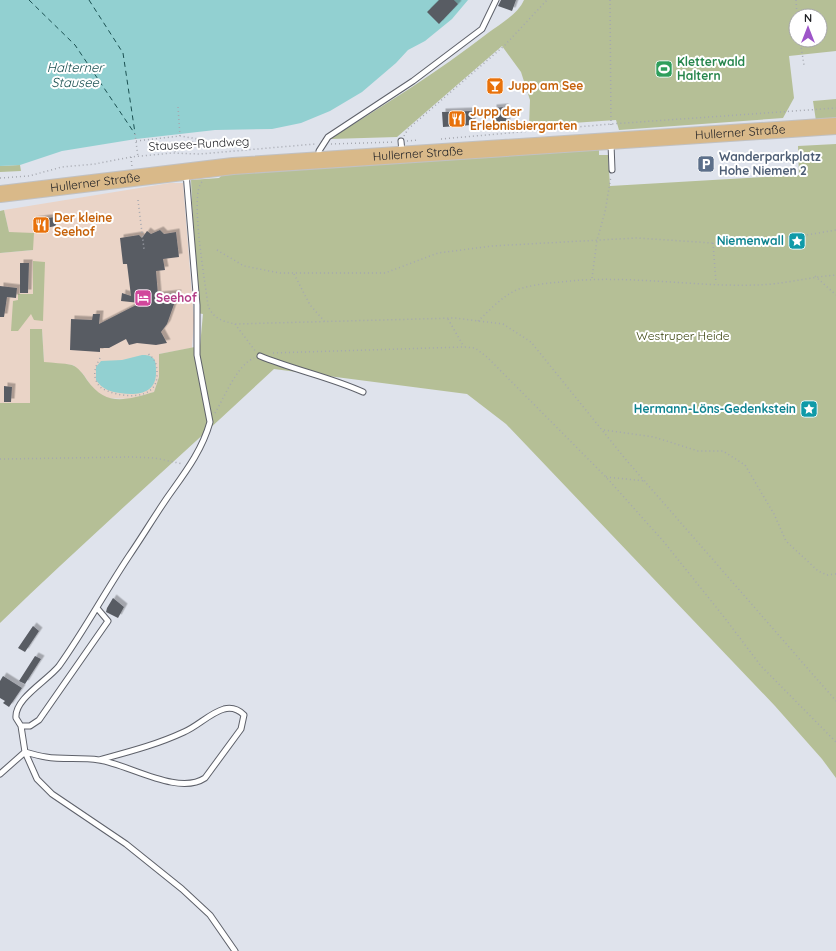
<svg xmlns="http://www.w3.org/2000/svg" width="836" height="951" font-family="Quicksand,sans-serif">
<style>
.commercial{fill:#ead4c7}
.green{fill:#b5bf96;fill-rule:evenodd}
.water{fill:#92d0d1}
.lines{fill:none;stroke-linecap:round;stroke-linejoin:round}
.ferry{stroke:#1b5152;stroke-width:1;stroke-dasharray:5 4;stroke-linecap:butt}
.building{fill:#595c64;filter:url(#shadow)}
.service-casing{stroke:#5e616a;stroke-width:7}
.primary-casing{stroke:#c1c1c2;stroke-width:18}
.path{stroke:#a5a8b0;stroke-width:1.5;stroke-dasharray:1 3;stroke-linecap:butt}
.service{stroke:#fff;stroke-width:5}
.primary{stroke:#d9b989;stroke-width:16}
.labels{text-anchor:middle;stroke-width:4;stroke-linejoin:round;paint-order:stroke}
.leisure-label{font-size:12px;font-weight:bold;fill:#27864d;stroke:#fff;text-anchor:start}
.food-label{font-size:12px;font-weight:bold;fill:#c56008;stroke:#fff;text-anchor:start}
.street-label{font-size:12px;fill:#202125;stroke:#fff}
.service-label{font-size:12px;font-weight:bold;fill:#4e5e75;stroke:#fff;text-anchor:start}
.culture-label{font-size:12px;font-weight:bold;fill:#0d838f;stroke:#fff;text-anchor:end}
.hotel-label{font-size:12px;font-weight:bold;fill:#b23c85;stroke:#fff;text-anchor:start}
.park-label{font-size:12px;fill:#37400a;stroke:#fff}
.water-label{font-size:13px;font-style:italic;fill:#1b5152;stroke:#fff}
</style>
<defs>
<filter id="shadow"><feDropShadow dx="3.5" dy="-3.5" stdDeviation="0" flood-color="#0004"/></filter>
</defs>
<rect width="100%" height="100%" fill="#dfe3ec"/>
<path class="commercial" d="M170 183H183L194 320 192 348 159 354V377L154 392 130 399 105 398 94 390 83 374 73 365 44 363 42 329 30 330V403H0V253L33 250 9 232 4 210Z"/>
<path class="green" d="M524 0H836V51L789 56 794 98 783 118 619 130 616 120 529 126 530 100 521 72 502 46 397 137 330 139C384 105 438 72 488 33 500 24 518 14 524 0ZM796 16H820V40H796Z
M836 99V119L816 121 813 101Z
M836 144V778L822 759 775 706 506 424 467 394 274 369C183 454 90 536 0 623V403H30V329H42L44 362C53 363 63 363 72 365 78 367 84 375 87 380 106 407 126 400 154 392L159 377V354L200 346 203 314 197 313 191 180 219 178 222 175 599 148V155H608L610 186 799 175 798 146Z
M20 165 21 171 0 172V166Z
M4 210 9 232 34 233 33 250 0 253V211Z
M33 261 45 262 43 321 34 320 31 314 18 331H11L13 301 18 300V294H33Z"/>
<path class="water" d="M0 0H468L452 19 425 41 408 50 396 63 362 92 330 111 301 123 272 129 215 130 136 139 62 151 20 165 0 166Z
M142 355C146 355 151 355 154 359 156 362 156 368 156 371 157 393 138 396 120 393 110 392 102 389 96 380V367L101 361 122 360Z"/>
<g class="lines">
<path class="ferry" d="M29 0 75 45 135 134
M89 0 123 53 135 133"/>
</g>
<path class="building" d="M439 0H454L458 4 439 24 427 12Z
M501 0H516L512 11 498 6Z
M505 107 507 125 494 126 493 108Z
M472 111V125L443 127 442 112Z
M55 217 56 226 34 230 33 220Z
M160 230 164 234 176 232 179 257 163 259 165 270 156 271 158 295 178 293 167 324 161 332 167 343 156 345 137 343 129 345 126 339 109 348H100V352L70 350 71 319 92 320 93 314H100L99 324 140 303 121 301 122 293 131 296 127 264H123L120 238 139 235 142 238 147 231 151 234Z
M20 263H29L28 293H20Z
M0 286 17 288 16 298 7 297 4 317H0Z
M4 386 12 387 11 402H4Z
M113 598 124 607 118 618 106 612 107 608Z
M33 626 39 631 25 652 18 648Z
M35 656 41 659 25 684 19 681Z
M3 676 22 688 9 707 3 703 5 701 0 698V681Z"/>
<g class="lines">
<defs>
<path id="service" d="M401 141 402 152
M611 144 612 170
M319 158V151L328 137 413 81 482 29 496 0
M260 356C294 370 330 377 363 392
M21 726H30L39 720 108 621 97 608
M99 760C128 752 156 745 184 732 198 726 210 713 224 709 232 707 238 709 244 715L241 729 205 778C178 796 128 764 99 760 81 757 63 760 46 757 39 756 32 754 25 752L21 726 16 718C14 699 47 681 59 666 84 631 105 592 129 556 142 537 154 517 167 498 184 474 202 451 210 422L197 355V305L186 173
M0 774 25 752 37 779 52 794 126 844 182 889 210 915 235 951"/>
<g id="primary">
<path id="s1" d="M0 194 233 166 836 126"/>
</g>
</defs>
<use href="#service" class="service-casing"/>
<use href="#primary" class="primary-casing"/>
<path class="path" d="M610 0 611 128
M796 0 797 16
M800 40 804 65
M178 107 180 136
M135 134 138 157
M404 136 408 129 505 45 547 0
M441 139 611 124 836 108
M136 141 180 136 198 139 174 152
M407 141 419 140
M331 144 395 142
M131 157 132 167
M0 178 29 176 62 167 95 164 131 157 172 153 200 154 315 144
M202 182C189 193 206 286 208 306 214 319 222 321 235 324L455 318 503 324 531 342 627 461 836 701
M138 200 144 249
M713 243 716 283
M217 250 244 266 280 273H385L438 253 492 246 636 238 713 243 801 236 836 230
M294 274 310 305 325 322
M815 276 836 295
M592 278 597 240 605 212 611 176
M448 319 464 347
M478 321C490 310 503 295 519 289 532 285 547 283 561 282 626 274 690 287 755 285 780 285 810 277 836 275
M235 324 256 352
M273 353 464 347 475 348 487 357 606 477 664 542 724 617 761 666 836 742
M100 358C94 369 92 377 100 387 116 398 158 403 157 374 157 363 155 359 147 353
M215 413C224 398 237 365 254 358
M604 430 654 437 698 451H723L745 465 774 514 786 541 818 571 827 575 836 574
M0 459 132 457 155 458 183 464
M606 477 646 481"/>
<use href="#service" class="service"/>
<use href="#primary" class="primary"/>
</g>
<defs>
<symbol id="stadium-square" viewBox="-11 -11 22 22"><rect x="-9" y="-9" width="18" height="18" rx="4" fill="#2e9e5b" stroke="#fff"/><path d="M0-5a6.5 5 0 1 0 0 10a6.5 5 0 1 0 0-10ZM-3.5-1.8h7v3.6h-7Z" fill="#fff"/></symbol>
<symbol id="bar-square" viewBox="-11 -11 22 22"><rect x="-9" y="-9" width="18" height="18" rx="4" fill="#e8710a" stroke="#fff"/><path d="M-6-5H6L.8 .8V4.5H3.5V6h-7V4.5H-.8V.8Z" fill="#fff"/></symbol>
<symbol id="restaurant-square" viewBox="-11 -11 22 22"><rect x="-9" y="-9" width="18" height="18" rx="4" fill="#e8710a" stroke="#fff"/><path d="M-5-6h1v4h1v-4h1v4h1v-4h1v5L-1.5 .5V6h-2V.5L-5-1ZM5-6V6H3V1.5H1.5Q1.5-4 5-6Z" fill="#fff"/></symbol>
<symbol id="parking-square" viewBox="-11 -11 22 22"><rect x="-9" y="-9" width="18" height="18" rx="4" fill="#5c6f8a" stroke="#fff"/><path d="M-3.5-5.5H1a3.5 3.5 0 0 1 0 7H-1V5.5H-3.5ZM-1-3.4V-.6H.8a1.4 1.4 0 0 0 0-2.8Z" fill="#fff"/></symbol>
<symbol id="sight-square" viewBox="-11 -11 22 22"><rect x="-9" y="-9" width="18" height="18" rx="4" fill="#0f9aa8" stroke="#fff"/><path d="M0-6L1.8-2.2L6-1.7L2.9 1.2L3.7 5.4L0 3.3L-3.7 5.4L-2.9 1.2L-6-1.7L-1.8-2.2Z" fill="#fff"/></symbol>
<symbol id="hotel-square" viewBox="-11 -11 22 22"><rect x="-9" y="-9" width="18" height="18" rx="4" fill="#d1479c" stroke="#fff"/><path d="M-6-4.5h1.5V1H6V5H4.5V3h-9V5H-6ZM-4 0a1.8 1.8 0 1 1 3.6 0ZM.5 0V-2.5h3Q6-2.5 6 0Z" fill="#fff"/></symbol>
</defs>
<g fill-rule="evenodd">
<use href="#stadium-square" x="654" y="59" width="20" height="20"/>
<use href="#bar-square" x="485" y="76" width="20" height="20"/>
<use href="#restaurant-square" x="447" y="109" width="20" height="20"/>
<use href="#parking-square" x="696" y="154" width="20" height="20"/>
<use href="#restaurant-square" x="31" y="215" width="20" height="20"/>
<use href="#sight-square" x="787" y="231" width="20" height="20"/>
<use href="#hotel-square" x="133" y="288" width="20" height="20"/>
<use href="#sight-square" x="799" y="399" width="20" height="20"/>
</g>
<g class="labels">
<g class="leisure-label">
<text x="677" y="66">Kletterwald<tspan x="677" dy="14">Haltern</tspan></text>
</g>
<g class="food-label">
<text x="508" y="90">Jupp am See</text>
<text x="470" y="116">Jupp der<tspan x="470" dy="14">Erlebnisbiergarten</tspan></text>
<text x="54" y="222">Der kleine<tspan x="54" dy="14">Seehof</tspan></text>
</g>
<g class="street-label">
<text dy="4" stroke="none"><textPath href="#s1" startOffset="743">Hullerner Straße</textPath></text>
<text transform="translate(199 144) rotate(-3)" y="4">Stausee-Rundweg</text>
<text dy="4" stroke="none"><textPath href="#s1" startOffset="420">Hullerner Straße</textPath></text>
<text dy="4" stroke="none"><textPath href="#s1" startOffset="96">Hullerner Straße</textPath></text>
</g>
<g class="service-label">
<text x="719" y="161">Wanderparkplatz<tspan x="719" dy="14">Hohe Niemen 2</tspan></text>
</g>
<g class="culture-label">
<text x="784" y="245">Niemenwall</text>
<text x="796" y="413">Hermann-Löns-Gedenkstein</text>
</g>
<g class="hotel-label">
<text x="156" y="302">Seehof</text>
</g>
<g class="park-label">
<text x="683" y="340">Westruper Heide</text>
</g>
<g class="water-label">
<text x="75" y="72">Halterner<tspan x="75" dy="15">Stausee</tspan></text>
</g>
</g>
<g transform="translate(808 28)"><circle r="19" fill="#ffffff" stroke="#a6a6a8"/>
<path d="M0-3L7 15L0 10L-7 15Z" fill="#9e55c9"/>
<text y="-6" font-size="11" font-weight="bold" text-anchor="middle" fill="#202125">N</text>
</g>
</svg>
